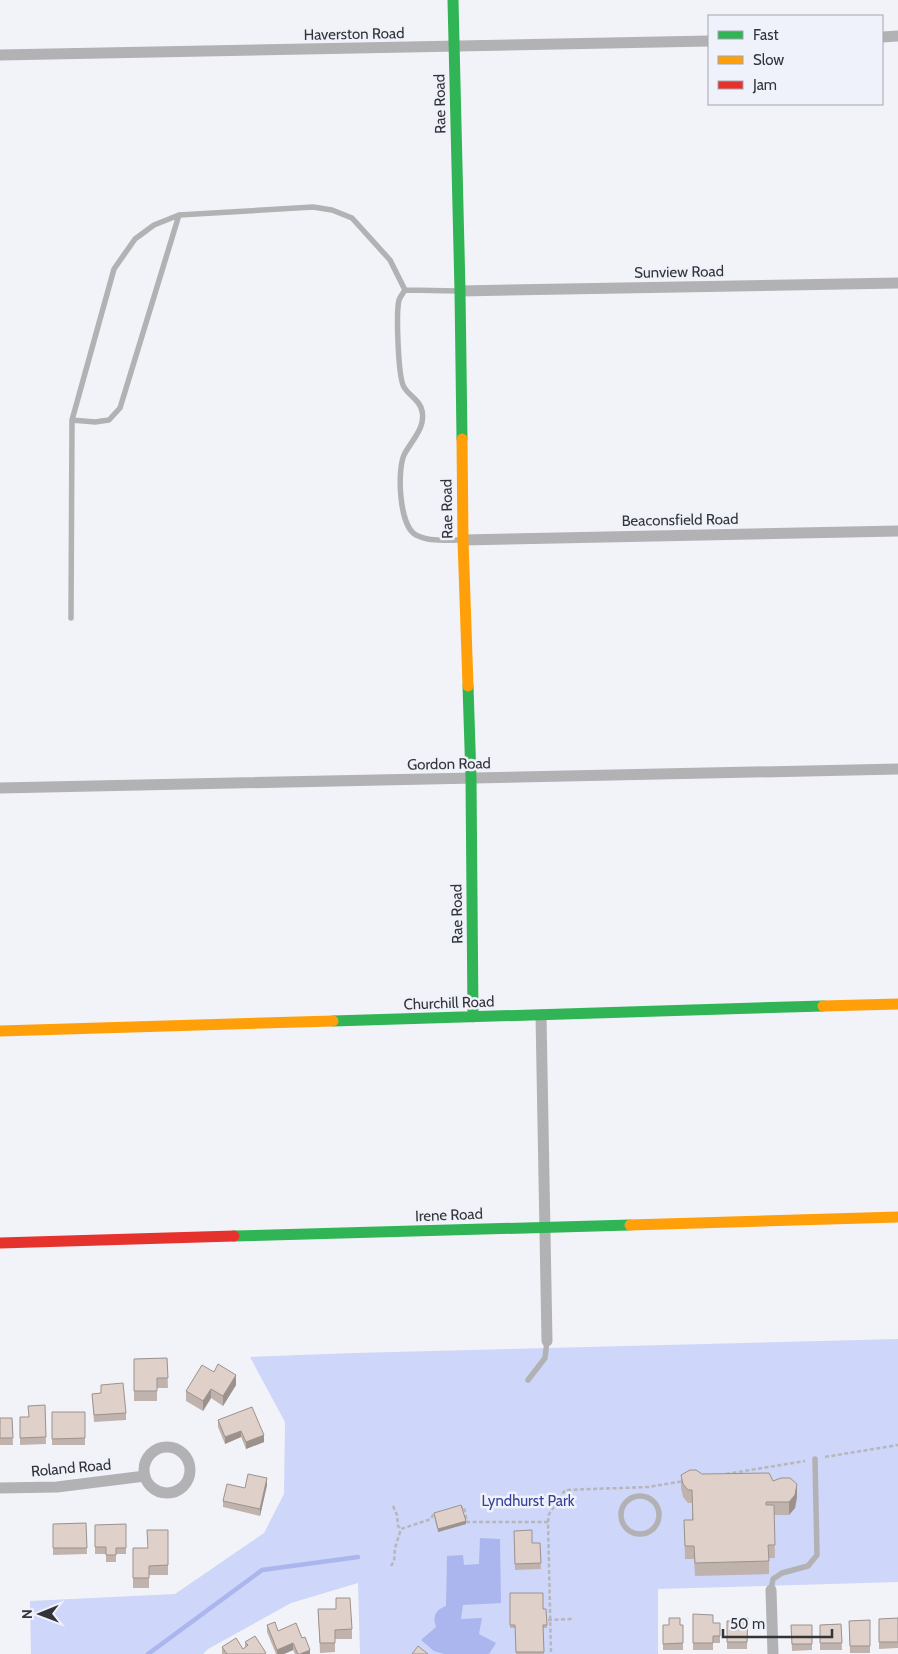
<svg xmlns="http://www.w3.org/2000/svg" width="898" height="1654" font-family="Cabin,sans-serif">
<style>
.green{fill:#ced6f9}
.water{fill:#aab6ed}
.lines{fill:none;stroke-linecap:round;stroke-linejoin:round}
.stream{stroke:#aab6ed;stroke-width:4.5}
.path{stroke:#b6b7ba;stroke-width:2.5;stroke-dasharray:4 2.5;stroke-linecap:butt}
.lane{stroke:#b2b2b4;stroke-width:5.5}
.street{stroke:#b2b2b4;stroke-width:11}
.fast{stroke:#30b455;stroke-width:11}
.slow{stroke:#ff9f0a;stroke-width:11}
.jam{stroke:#e5322d;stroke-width:11}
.wall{fill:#c0b3ad}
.shaded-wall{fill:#9c928d}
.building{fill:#dfd0c9;stroke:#9c928d}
.labels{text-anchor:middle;stroke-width:5;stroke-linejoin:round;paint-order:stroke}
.street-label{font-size:15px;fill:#333438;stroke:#eff1fb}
.park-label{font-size:15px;fill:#374199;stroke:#eff1fb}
</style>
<rect width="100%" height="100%" fill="#f2f3f8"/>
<path class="green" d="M898 1339V1582L658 1589V1654H360L358 1583 291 1603 208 1649 203 1654H31L30 1601 175 1594 264 1533 284 1494 285 1422 250 1357 354 1353Z"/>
<path class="water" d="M480 1538 500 1539 501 1603 463 1605 461 1619 482 1618 479 1634 496 1643 489 1654H444L434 1651 421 1640 436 1627C432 1615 436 1610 446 1606L447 1556 463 1555 464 1565 479 1564Z"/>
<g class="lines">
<path class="stream" d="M148 1654 262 1570 358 1557"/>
<path class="path" d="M825 1457 898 1445
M726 1474 805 1461
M393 1506 397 1515 398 1526 401 1529
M459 1508 464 1507 467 1522H548L551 1654
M548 1522 549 1514 565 1490 648 1487 684 1481
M391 1566 394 1561 395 1548 401 1529 431 1519 433 1515 436 1514
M548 1620 572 1619"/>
<path class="lane" d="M459 291 405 290C403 293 400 297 399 300 396 312 398 378 404 387 409 396 420 400 422 411 426 428 411 441 404 455 397 471 399 526 416 535 430 542 445 540 461 540
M72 420 95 422 109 420 120 408 179 215
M71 618 72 420 114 269 135 239 154 225 179 215 313 207 332 210 352 218 390 260 405 290
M528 1380 545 1358 547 1341
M621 1515a19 19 0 1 1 38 0a19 19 0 1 1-38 0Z
M771 1590 773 1579 782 1573 808 1566 817 1555 815 1459"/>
<path class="street" d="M882 37 898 36
M0 55 709 41
M460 291 898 283
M463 540 898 531
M0 788 898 769
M541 1015 547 1341
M144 1470a23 23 0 1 1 46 0a23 23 0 1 1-46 0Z
M0 1488 57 1487 145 1476
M771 1590 773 1654"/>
<path class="fast" d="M453 0 460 291 462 439
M468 686 471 778 473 1017
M333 1021 823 1006
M234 1236 630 1225"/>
<path class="slow" d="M462 439 463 540 468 686
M823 1006 898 1004
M0 1031 333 1021
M630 1225 898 1217"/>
<path class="jam" d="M0 1243 234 1236"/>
</g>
<path class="wall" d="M167 1358 168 1388H157V1401H134V1359Z
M101 1385 126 1413V1420L94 1422 92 1394 101 1393Z
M236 1385 223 1406 211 1398 203 1411 186 1401V1391Z
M45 1405 46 1444 20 1445V1417H28Z
M52 1412H85V1445H52Z
M0 1418H12L13 1445H0Z
M218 1420 264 1442 246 1449 241 1437 225 1444 218 1427Z
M702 1474 773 1481 797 1497 795 1508 789 1515H774L775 1558H769V1574L695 1576 694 1559H685L684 1520H692V1503H688L683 1497 681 1488V1475Z
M267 1485 260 1516 223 1507V1501L245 1488Z
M434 1513 466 1524 438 1532 434 1517Z
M86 1523 87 1554 53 1555V1524Z
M126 1524V1554H116V1562H106V1554H95V1525Z
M168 1530V1575H149V1588H133V1548H148Z
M514 1531 532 1543H540L541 1569 515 1570Z
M510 1593 543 1609 547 1625V1628H543L544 1654H516L515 1628H510Z
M336 1598 352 1629V1639H335V1652L320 1653 318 1609H336Z
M693 1614 713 1623H720V1643H713V1650H693Z
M748 1618 747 1649H727V1621H738Z
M898 1618V1648L879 1649V1619Z
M870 1620V1653H850L849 1621Z
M841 1624 842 1650H820V1625Z
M267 1625 278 1631 310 1654H295L293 1650 284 1654H276L267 1632Z
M663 1625H683V1650H663Z
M791 1625H812V1650L792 1651Z
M245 1642 266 1654H222V1647L243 1649 245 1647Z"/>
<path class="shaded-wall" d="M236 1375V1385L223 1406V1396Z
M211 1389V1398L203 1411V1401Z
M241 1431V1437L225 1444V1437Z
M264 1435V1442L246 1449V1442Z
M267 1478V1485L260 1516V1509Z
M797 1484V1497L795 1508 789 1515V1502Z
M466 1521V1524L438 1532V1529Z
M293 1643V1650L284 1654H277V1650Z
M310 1650V1654H300Z"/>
<path class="building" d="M167 1358 168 1378H157V1391H134V1359Z
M218 1364 236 1375 223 1396 211 1389 203 1401 186 1391 202 1365 214 1372Z
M123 1383 126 1413 94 1415 92 1394 101 1393V1385Z
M45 1405 46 1437 20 1438V1417H29L28 1406Z
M252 1407 264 1435 246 1442 241 1431 225 1437 218 1420Z
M52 1412H85V1438L52 1439Z
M0 1418H12L13 1438H0Z
M690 1470H696L702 1474 769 1473 773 1481 781 1478H790L797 1484 795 1495 789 1502H766V1505H774L775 1545H768L769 1561 695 1563 694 1546H685L684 1520H693L692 1490H688L683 1484 681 1475Z
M248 1474 267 1478 260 1509 223 1501 227 1484 245 1488Z
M461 1505 466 1521 438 1529 434 1513Z
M86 1523 87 1548H53V1524Z
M126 1524V1548H116V1555H106V1547H95V1525Z
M147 1530H168V1565L149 1566V1578H133V1548H148Z
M532 1530V1543H540L541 1563 515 1564 514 1531Z
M510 1593H543V1609H546L547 1625H543L544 1652H516L515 1625H510Z
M336 1598H350L352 1629 335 1630V1643H320L318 1609H336Z
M693 1614 713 1615V1623H720V1636H713V1643H693Z
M669 1618H680V1625H683V1643L663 1644V1625H669Z
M737 1618H748L747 1642H727V1621H738Z
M898 1618V1642H879V1619Z
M870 1620V1646H850L849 1621Z
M275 1622 278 1631 296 1623 302 1638 305 1637 310 1650 300 1654H298L293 1643 277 1650 267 1625Z
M841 1624 842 1643H820V1625Z
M791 1625H812V1644H792Z
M255 1636 266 1653 264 1654H227L222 1647 236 1638 243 1649 248 1645 245 1642Z
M418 1646 428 1654H412Z"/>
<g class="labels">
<g class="street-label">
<text transform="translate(354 34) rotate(-1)" y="5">Haverston Road</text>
<text transform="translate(440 104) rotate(-91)" y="5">Rae Road</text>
<text transform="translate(679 272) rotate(-1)" y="5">Sunview Road</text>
<text transform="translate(447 509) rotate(-91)" y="5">Rae Road</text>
<text transform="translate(680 520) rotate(-1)" y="5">Beaconsfield Road</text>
<text transform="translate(449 764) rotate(-1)" y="5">Gordon Road</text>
<text transform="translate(457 914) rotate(-91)" y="5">Rae Road</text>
<text transform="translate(449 1003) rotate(-2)" y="5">Churchill Road</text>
<text transform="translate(449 1215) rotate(-2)" y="5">Irene Road</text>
<text transform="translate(71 1468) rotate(-5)" y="5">Roland Road</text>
</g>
<g class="park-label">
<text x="528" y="1506">Lyndhurst Park</text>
</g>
</g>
<rect x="708" y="15" width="175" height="90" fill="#eff1fb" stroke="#a4a5ad"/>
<rect x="718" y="31" width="25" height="8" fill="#30b455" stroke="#a4a5ad"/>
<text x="753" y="40" font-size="15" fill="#333438">Fast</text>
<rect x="718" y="56" width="25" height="8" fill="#ff9f0a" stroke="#a4a5ad"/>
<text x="753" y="65" font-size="15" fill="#333438">Slow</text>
<rect x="718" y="81" width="25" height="8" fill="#e5322d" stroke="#a4a5ad"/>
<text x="753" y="90" font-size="15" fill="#333438">Jam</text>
<g transform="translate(40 1614) rotate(269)" stroke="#eff1fb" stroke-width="4" paint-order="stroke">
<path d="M0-4L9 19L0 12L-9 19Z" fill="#333438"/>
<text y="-8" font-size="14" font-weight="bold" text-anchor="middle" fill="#333438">N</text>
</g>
<path d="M723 1629v8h109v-8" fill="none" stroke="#333438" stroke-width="2.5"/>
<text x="730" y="1629" font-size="15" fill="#333438" stroke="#eff1fb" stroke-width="4" paint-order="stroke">50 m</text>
</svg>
